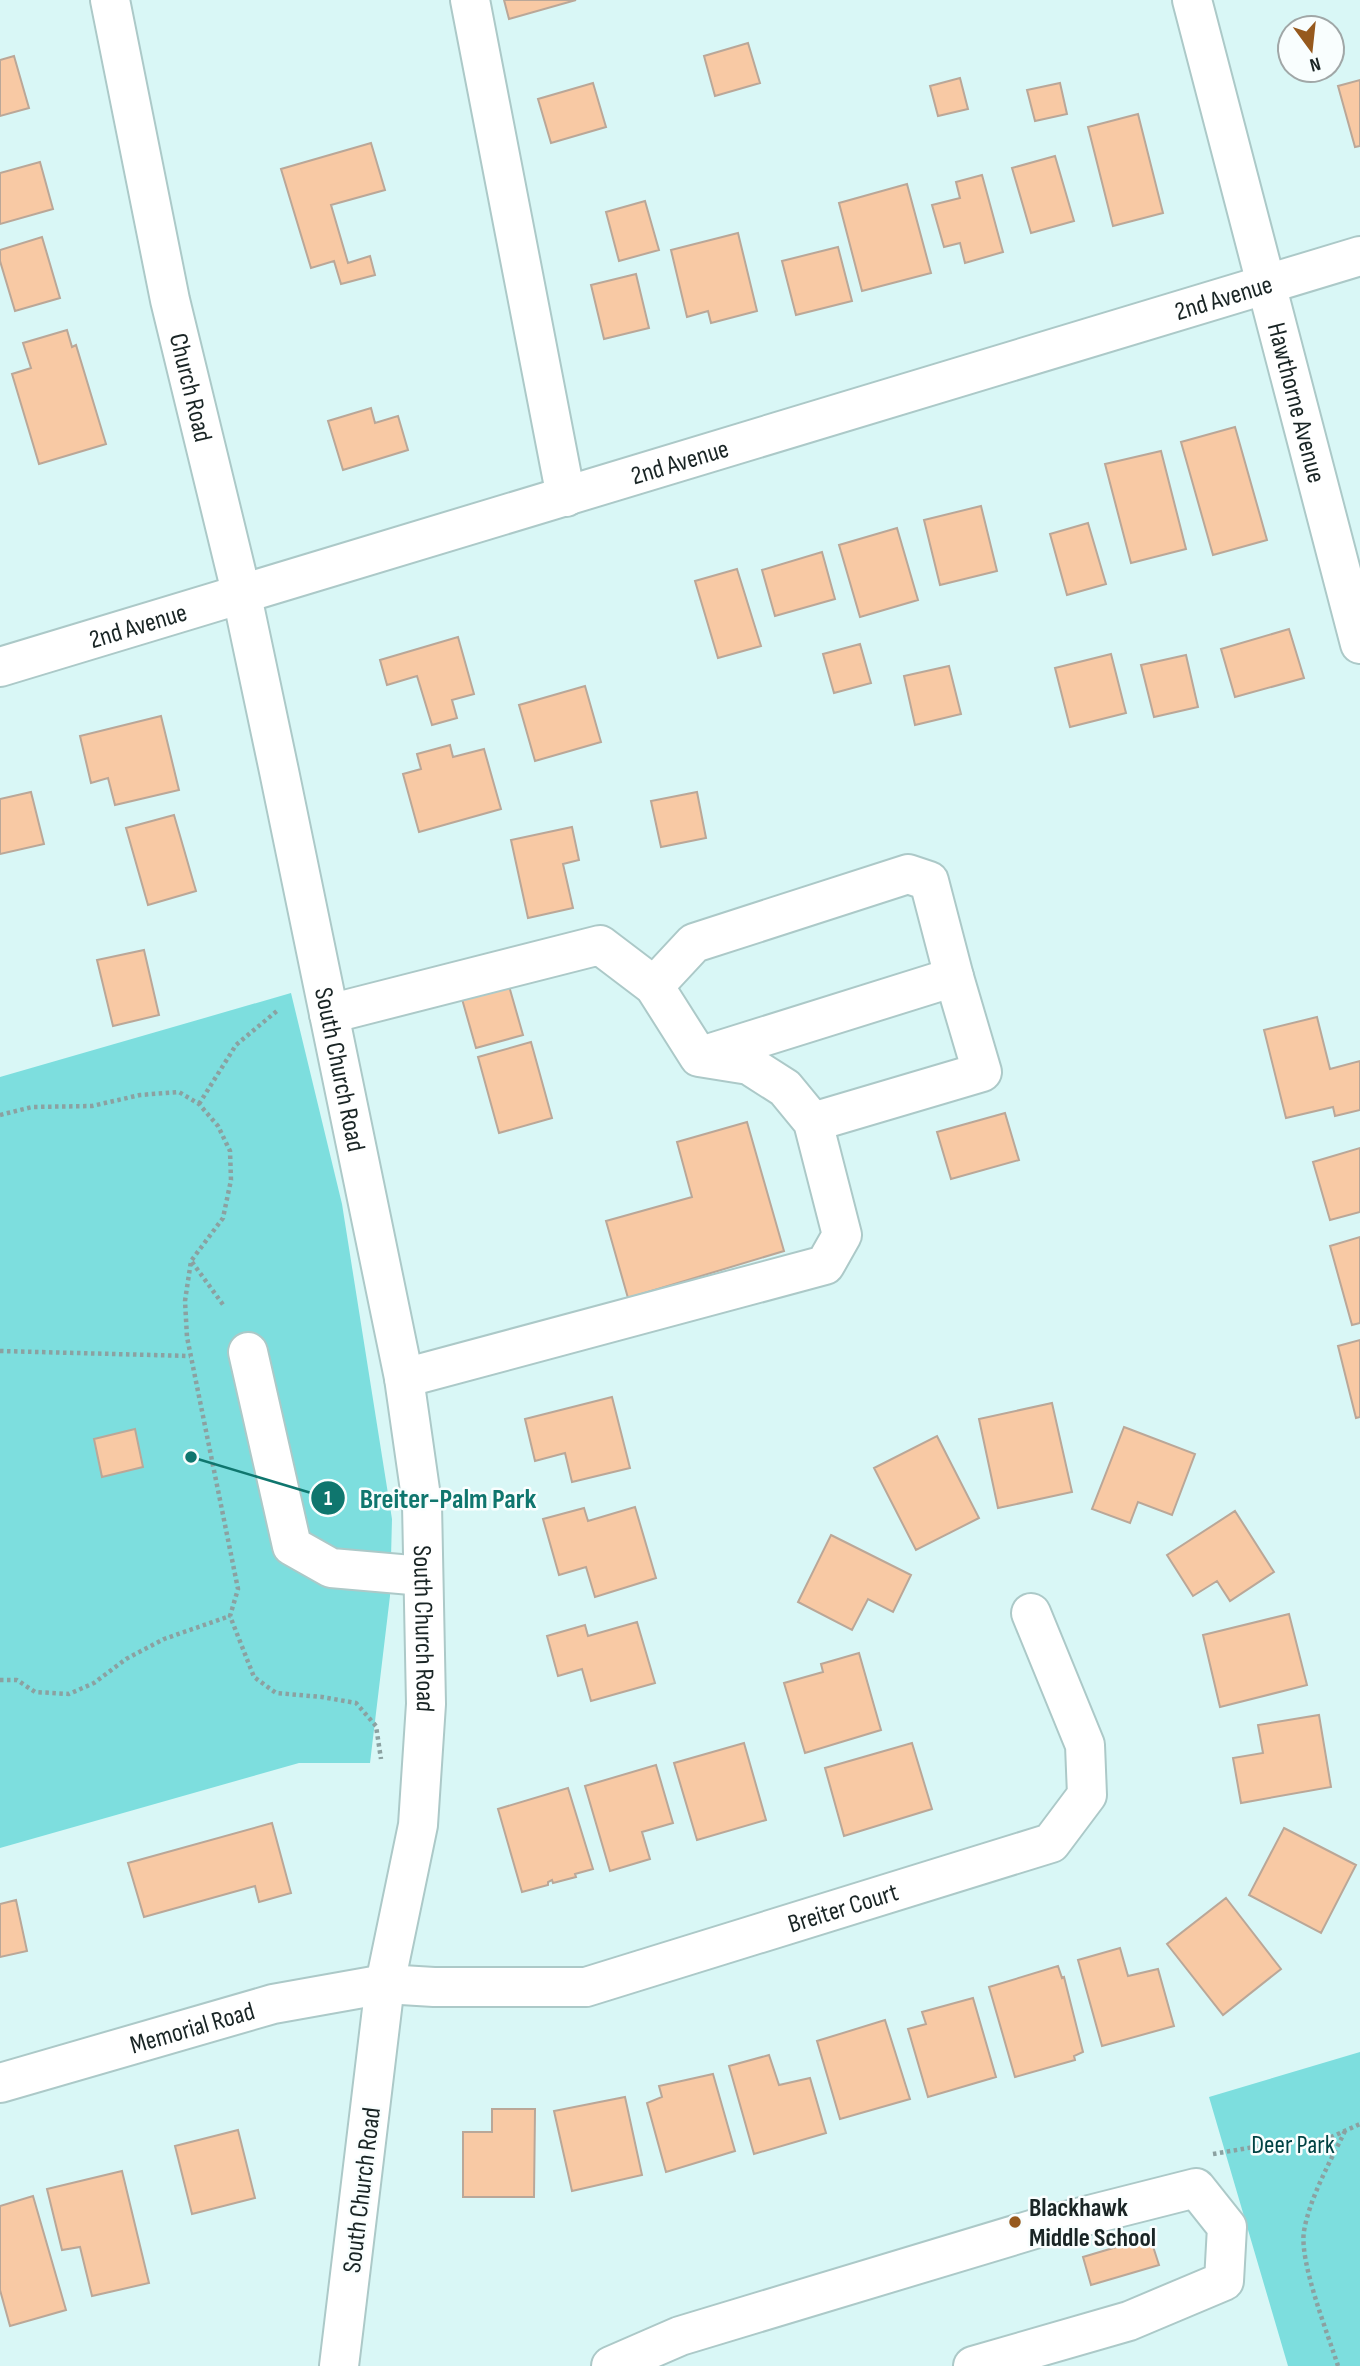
<svg xmlns="http://www.w3.org/2000/svg" width="1360" height="2366" font-family="'Sofia Sans Condensed',sans-serif">
<style>
.green{fill:#7ddede}
.building{fill:#f8c9a4;stroke:#baa798;stroke-width:2}
.lines{fill:none;stroke-linecap:round;stroke-linejoin:round}
.minor-casing{stroke:#acc9c8;stroke-width:42}
.path{stroke:#8ba1a1;stroke-width:4.5;stroke-dasharray:3.5 3.5;stroke-linecap:butt}
.minor{stroke:#fff;stroke-width:38}
.poi-dot{fill:#96591d;stroke:#f9fefe;stroke-width:2.5}
.labels{text-anchor:middle;stroke-width:5;stroke-linejoin:round;paint-order:stroke}
.street-label{font-size:26px;fill:#1a2525;stroke:#f9fefe}
.park-label{font-size:26px;fill:#004243;stroke:#f9fefe}
.poi-label{font-size:26px;font-weight:bold;fill:#1a2525;stroke:#f9fefe;text-anchor:start}
.leader{fill:none;stroke:#0f766e;stroke-width:2.5}
.callout-dot{fill:#0f766e;stroke:#f9fefe;stroke-width:2.5}
.mark-label{font-size:21px;text-anchor:middle;font-weight:bold;fill:#fff}
.callout-label{font-size:28px;text-anchor:middle;font-weight:bold;fill:#0f766e;stroke:#f9fefe;stroke-width:5;stroke-linejoin:round;paint-order:stroke}
</style>
<rect width="100%" height="100%" fill="#d9f7f6"/>
<path class="green" d="M291 993 342 1204 392 1519 390 1596 370 1763H299L0 1848V1077Z
M1360 2052V2366H1288L1209 2097Z"/>
<path class="building" d="M504 0H576L509 19Z
M748 43 760 83 715 96 704 56Z
M14 56 29 108 0 116V60Z
M960 78 968 109 938 116 930 86Z
M1360 80V146L1355 147 1338 86Z
M593 83 606 127 551 143 538 99Z
M1060 83 1067 114 1035 121 1027 90Z
M1138 114 1163 213 1113 226 1088 127Z
M371 143 385 190 331 205 348 263 370 256 375 275 341 284 334 261 311 268 281 169Z
M1055 156 1074 221 1031 233 1012 168Z
M40 162 53 209 0 224V173Z
M982 175 1003 252 965 263 960 243 944 247 932 205 960 198 956 182Z
M907 184 931 273 862 291 839 203Z
M645 201 659 250 619 261 606 212Z
M738 233 757 311 711 323 708 311 687 317 671 250Z
M42 237 60 298 15 311 0 261V250Z
M838 247 852 301 796 315 782 261Z
M636 274 649 328 604 339 591 285Z
M67 330 72 347 76 345 106 444 39 464 12 374 31 368 23 343Z
M371 408 375 423 398 416 408 450 343 470 328 421Z
M1235 427 1267 540 1213 555 1181 442Z
M1161 451 1186 549 1131 563 1105 464Z
M981 506 997 571 940 585 924 520Z
M1088 523 1106 584 1067 595 1050 534Z
M897 528 918 600 860 617 839 545Z
M822 552 835 599 775 616 762 570Z
M737 569 761 646 718 658 695 581Z
M1289 629 1304 678 1235 697 1221 649Z
M458 637 474 694 452 700 457 718 432 725 417 676 387 685 380 660Z
M860 644 871 683 834 693 823 654Z
M1111 654 1126 713 1070 727 1055 668Z
M1186 655 1198 707 1154 717 1141 665Z
M949 666 961 714 915 725 904 676Z
M585 686 601 742 535 761 519 705Z
M161 716 179 790 115 805 108 778 91 783 80 736Z
M450 745 453 757 484 749 501 809 419 832 403 774 421 769 417 754Z
M31 792 44 844 0 854V799Z
M697 792 706 838 661 847 651 801Z
M174 815 196 891 148 905 126 828Z
M572 827 579 860 563 864 573 908 528 918 511 840Z
M144 950 159 1015 113 1026 97 960Z
M509 986 523 1035 476 1048 462 999Z
M1317 1017 1330 1069 1360 1061V1110L1335 1116 1333 1107 1286 1118 1264 1030Z
M531 1042 552 1118 499 1133 478 1057Z
M1005 1113 1019 1160 951 1179 937 1132Z
M747 1122 784 1251 628 1298 606 1221 692 1197 677 1142Z
M1360 1148V1212L1330 1220 1313 1162Z
M1360 1237V1323L1352 1325 1330 1246Z
M1360 1340V1417L1356 1418 1338 1346Z
M612 1397 630 1468 572 1482 565 1453 535 1461 525 1419Z
M1052 1403 1072 1492 998 1508 979 1419Z
M1124 1427 1195 1454 1172 1515 1138 1502 1130 1523 1092 1509Z
M135 1429 143 1467 102 1477 94 1439Z
M937 1436 979 1518 916 1550 874 1468Z
M635 1507 656 1578 595 1597 586 1567 559 1575 543 1519 584 1508 588 1521Z
M1235 1511 1274 1572 1230 1601 1217 1581 1193 1596 1167 1555Z
M831 1535 911 1575 893 1612 868 1599 852 1630 798 1602Z
M1289 1614 1307 1685 1220 1707 1203 1635Z
M637 1622 655 1683 591 1701 582 1669 558 1676 547 1636 585 1625 588 1636Z
M859 1653 881 1730 805 1753 784 1683 823 1672 821 1664Z
M1319 1715 1331 1787 1241 1803 1233 1758 1263 1753 1258 1725Z
M744 1743 766 1820 697 1840 674 1763Z
M912 1743 932 1809 844 1836 825 1768Z
M656 1765 673 1823 642 1832 650 1859 610 1871 585 1786Z
M568 1788 593 1869 575 1874 576 1877 553 1883 552 1880 548 1882V1885L522 1892 498 1809Z
M272 1823 291 1893 259 1902 255 1886 144 1917 128 1863Z
M1284 1828 1356 1865 1321 1933 1249 1895Z
M1226 1898 1281 1969 1223 2015 1167 1944Z
M16 1900 27 1951 0 1957V1904Z
M1120 1948 1128 1976 1158 1969 1174 2026 1102 2046 1078 1960Z
M1058 1966 1062 1978 1064 1977 1083 2052 1074 2056 1075 2060 1015 2077 989 1987Z
M973 1998 996 2077 928 2097 908 2029 926 2024 922 2012Z
M885 2020 910 2099 840 2119 817 2041Z
M769 2055 779 2085 810 2078 826 2133 754 2154 729 2066Z
M713 2074 735 2151 666 2172 647 2103 662 2097 659 2086Z
M625 2097 642 2175 572 2191 554 2111Z
M492 2109H535L534 2197H463V2132H492Z
M238 2130 255 2198 192 2214 175 2146Z
M122 2171 149 2283 92 2296 80 2247 62 2250 47 2189Z
M33 2196 66 2310 10 2326 0 2290V2206Z
M1150 2237 1159 2265 1091 2285 1083 2257Z"/>
<g class="lines">
<defs>
<g id="minor">
<path id="s1" d="M110 0 170 300 242 596 279 771 404 1378 422 1504 426 1704 418 1825 385 1984 339 2366"/>
<path d="M470 0 566 497"/>
<path id="s2" d="M1192 0 1360 644"/>
<path id="s3" d="M0 667 1360 256"/>
<path d="M654 986 694 943 908 874 929 881 954 977 708 1054"/>
<path d="M329 1014 600 945 654 986 699 1057 749 1065 785 1088 813 1122 842 1235 825 1265 404 1378"/>
<path d="M813 1122 982 1072 954 977"/>
<path d="M248 1352 292 1546 331 1568 423 1576"/>
<path id="s4" d="M0 2083 273 2004 385 1984 434 1987H586L1051 1843 1087 1795 1085 1745 1031 1613"/>
<path d="M611 2366 680 2336 1038 2228 1196 2188 1227 2227 1224 2281 1129 2321 973 2366"/>
</g>
</defs>
<use href="#minor" class="minor-casing"/>
<path class="path" d="M199 1104 236 1045 278 1010
M0 1115 32 1107 92 1106 140 1095 179 1092 199 1104 218 1126 230 1151 231 1180 223 1218 191 1261 185 1301 187 1337 238 1589 230 1616 254 1677 276 1693 322 1697 356 1703 376 1726 381 1759
M192 1262 224 1306
M0 1351 190 1356
M0 1680H17L35 1692 69 1694 94 1683 126 1659 164 1639 230 1616
M1213 2154 1254 2147 1327 2139 1360 2124
M1338 2366C1328 2334 1299 2262 1304 2231 1310 2197 1330 2162 1345 2131"/>
<use href="#minor" class="minor"/>
</g>
<circle class="poi-dot" cx="1015" cy="2222" r="7"/>
<g class="labels">
<g class="street-label">
<text dy="9" stroke="none"><textPath href="#s3" startOffset="1278">2nd Avenue</textPath></text>
<text dy="9" stroke="none"><textPath href="#s1" startOffset="396">Church Road</textPath></text>
<text dy="9" stroke="none"><textPath href="#s2" startOffset="416">Hawthorne Avenue</textPath></text>
<text dy="9" stroke="none"><textPath href="#s3" startOffset="710">2nd Avenue</textPath></text>
<text dy="9" stroke="none"><textPath href="#s3" startOffset="144">2nd Avenue</textPath></text>
<text dy="9" stroke="none"><textPath href="#s1" startOffset="1094">South Church Road</textPath></text>
<text dy="9" stroke="none"><textPath href="#s1" startOffset="1661">South Church Road</textPath></text>
<text dy="9" stroke="none"><textPath href="#s4" startOffset="868">Breiter Court</textPath></text>
<text dy="9" stroke="none"><textPath href="#s4" startOffset="200">Memorial Road</textPath></text>
<text transform="translate(361 2190) rotate(-83)" y="9">South Church Road</text>
</g>
<g class="park-label">
<text x="1293" y="2153">Deer Park</text>
</g>
<g class="poi-label">
<text x="1029" y="2216">Blackhawk<tspan x="1029" dy="30">Middle School</tspan></text>
</g>
</g>
<path class="leader" d="M191 1457L328 1498"/>
<g class="callout-dot">
<circle cx="191" cy="1457" r="7"/>
<circle cx="328" cy="1498" r="18"/>
</g>
<g class="mark-label">
<text x="328" y="1505">1</text>
</g>
<g class="callout-label">
<text x="448" y="1508">Breiter-Palm Park</text>
</g>
<g transform="translate(1311 49) rotate(165)"><circle r="33" fill="#f9fefe" stroke="#a0a7a7" stroke-width="2"/>
<path d="M0-5L12 26L0 18L-12 26Z" fill="#96591d"/>
<text y="-10" font-size="19" font-weight="bold" text-anchor="middle" fill="#1a2525">N</text>
</g>
</svg>
